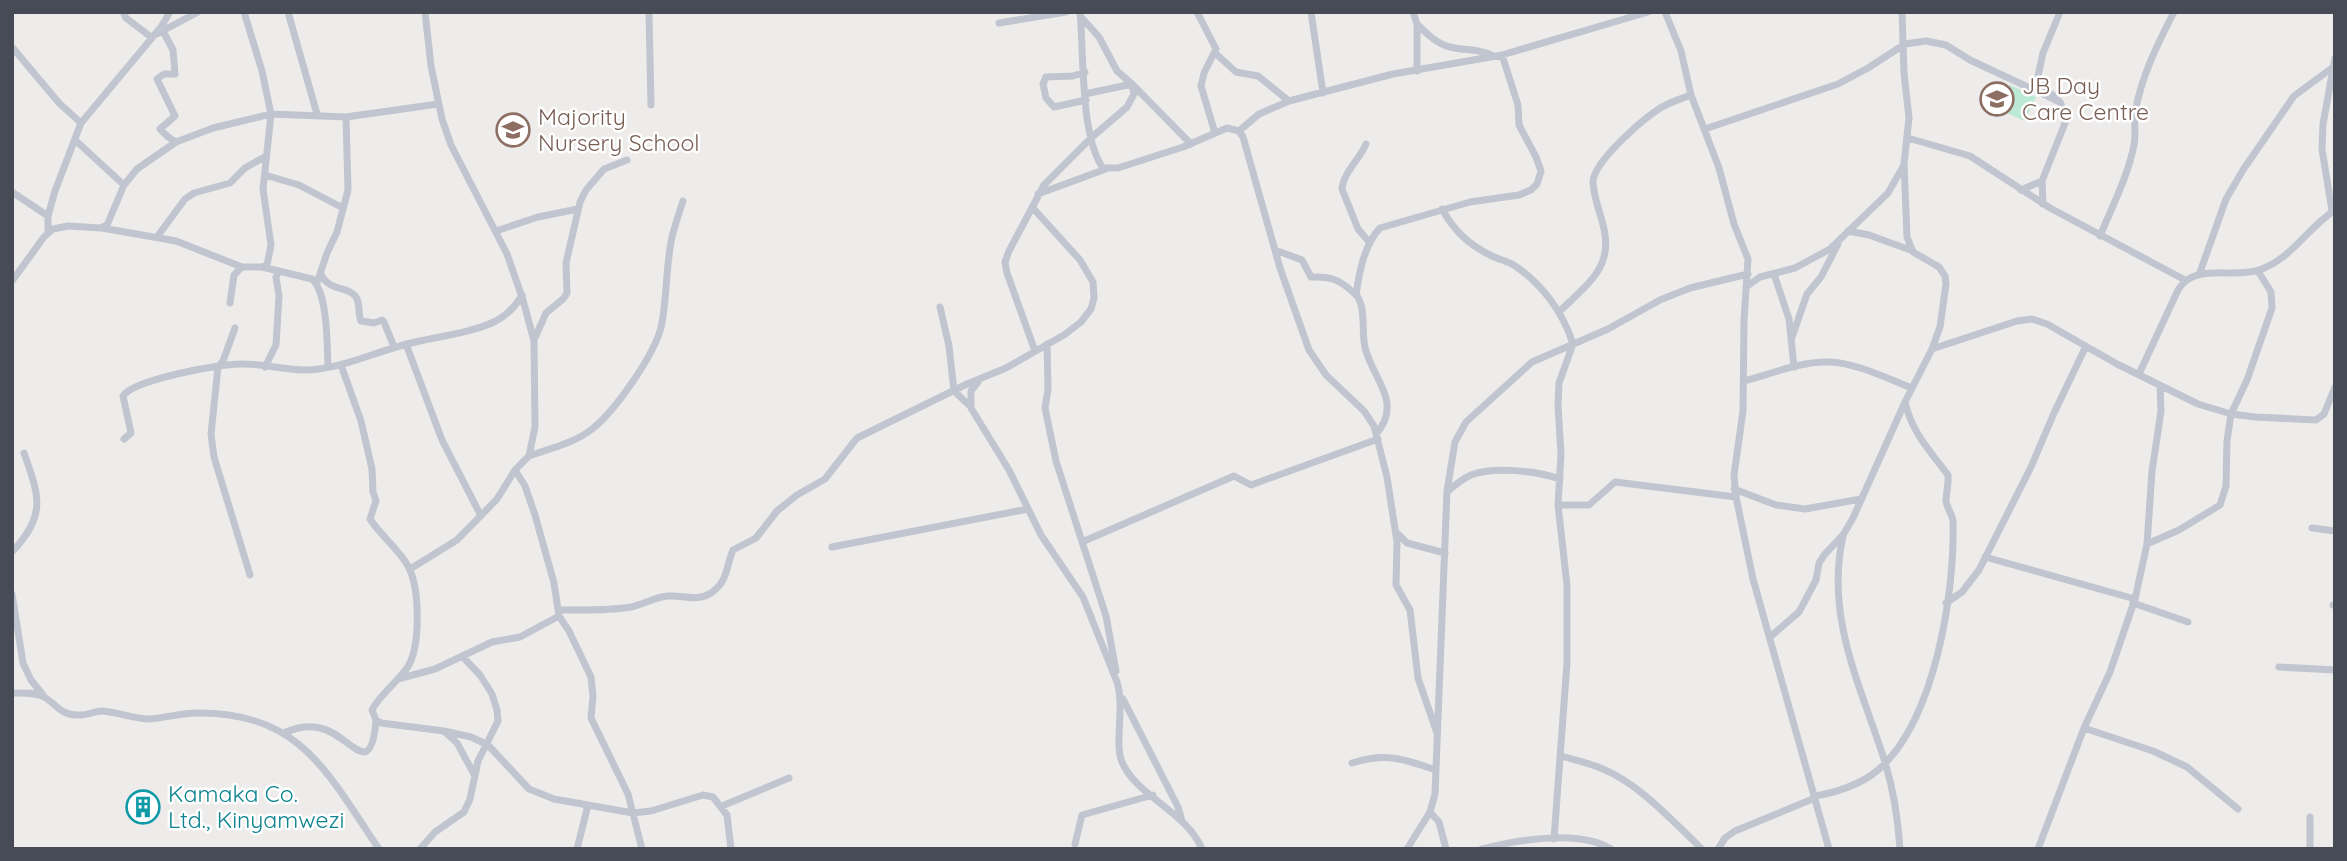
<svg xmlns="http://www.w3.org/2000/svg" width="2347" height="861" font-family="Quicksand,sans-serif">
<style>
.green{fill:#bce8d6}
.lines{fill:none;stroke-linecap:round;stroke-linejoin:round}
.street{stroke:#c0c5cf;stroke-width:7}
.labels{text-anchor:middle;stroke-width:5;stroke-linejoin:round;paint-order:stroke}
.education-label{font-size:23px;fill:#785e54;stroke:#fff;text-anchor:start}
.culture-label{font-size:23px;fill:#0d838f;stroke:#fff;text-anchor:start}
</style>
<rect width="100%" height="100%" fill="#eeeceb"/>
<path class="green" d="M2010 85 2036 97 2025 121 2002 111Z"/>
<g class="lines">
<path class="street" d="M123 12 126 18 151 37 198 12
M244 12 262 71 271 114 263 189 271 245 267 265 262 267
M288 12 317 114
M649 12 651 105
M1080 12C1084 52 1080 137 1103 168H1118L1183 147 1227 128 1239 131 1243 137 1280 268 1309 350 1326 375 1364 411 1374 426 1387 477 1397 542 1396 585 1410 610 1418 678 1437 733
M1197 12 1216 49 1204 73 1201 86 1215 133
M1311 12 1323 93
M1413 12 1417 24V71
M1665 12 1681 51 1691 95 1719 168 1734 224 1748 259 1744 320 1743 411 1734 475 1736 497 1753 579 1829 849
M999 23 1066 12
M1417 24C1426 33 1437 44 1450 47 1465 51 1477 48 1491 55
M163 31 173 50 175 74H164L157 79 175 116 160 129 168 137 176 142
M12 47 59 103 81 123
M1215 53 1236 72 1258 76 1289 101
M1085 72 1073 76 1046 77 1043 84 1046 98 1054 107 1086 100
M1085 94 1132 84 1191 144
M1705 129 1838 84 1868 68 1905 44 1926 41 1946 45 1970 60 2060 102
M1239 131 1259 114 1289 101 1393 74 1502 55 1648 12
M1908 138 1970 156 2050 208 2185 280
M75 140 124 185
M1366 144C1360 159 1343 173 1342 189L1358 229 1370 243
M265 175 299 185 343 208
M2021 190 2042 181
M12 192 48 216
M1038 194 1106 169
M2043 204 2042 181 2067 118 2060 102 2048 91 2038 76 2043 53 2060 12
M1442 209C1454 231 1469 245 1492 256 1498 259 1506 261 1512 264 1541 282 1563 312 1573 344L1559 383 1558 406 1561 454 1558 505 1567 585V663L1554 839
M2332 211 2322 149 2323 124 2335 58
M102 228 176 241 242 267H262L312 279C328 293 327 346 328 367
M496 231 538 217 578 209
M1848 231 1869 235 1913 251
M48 232V216L55 191 81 123 161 27 170 12
M2100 236C2112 207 2128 176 2134 145 2136 135 2134 123 2135 113 2141 77 2158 43 2174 12
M157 237 185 199 194 193 230 183 245 168 266 156
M1275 250 1302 260 1311 277C1332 276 1340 280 1355 294 1367 305 1361 332 1365 347 1369 367 1384 383 1387 403 1388 416 1384 424 1377 433
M321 274C328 292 352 286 357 299 360 306 358 314 361 321L374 323 382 320 384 322 394 347
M1774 274 1789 319 1794 367
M2199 275 2226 199 2243 170 2294 96 2332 68
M12 281 44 237 53 229 68 226 101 228 107 225 124 185 137 169 176 142 213 128 271 114 346 117 438 104
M317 283 327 253 337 232 348 190 346 117
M1746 287 1760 277 1795 268 1830 249 1888 193 1904 165
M1356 295C1359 273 1364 245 1380 228L1470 202 1519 195 1531 190 1537 184 1541 171 1536 157 1519 125 1518 105 1502 55
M230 303 234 275 242 267
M940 307 949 346 954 391 971 407
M1560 311C1575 296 1599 278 1604 257 1611 230 1594 208 1593 182 1593 162 1648 113 1666 105 1674 101 1683 98 1691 95
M235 328 223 361 218 367 211 434 214 457 250 575
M534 340 546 313 563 299 567 293 566 263 580 202 586 190 604 169 627 160
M1791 340 1807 294 1821 277 1838 244
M406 344 442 440 481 516
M1047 344 1048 389 1045 408 1056 461 1106 616 1116 671
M1932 349 2017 321 2032 319 2047 324 2117 364 2198 404 2231 414 2255 417 2316 420 2324 414 2335 387
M1035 351 1007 273 1005 262 1009 251 1044 185 1091 138 1127 107 1134 94 1132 84 1117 71 1099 37 1081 17
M341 365 361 421 372 469 373 492 376 501 370 519C381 536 398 548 408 566 420 588 421 647 407 668 398 681 378 697 372 710L376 720 381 723 444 731 471 737 488 745 529 789 554 799 633 813 651 811 703 795 713 797 727 815 731 849
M265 367 276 345 279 296 276 277 278 273
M2139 374 2178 290C2194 262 2234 279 2259 270 2292 259 2307 228 2335 210
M1744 381C1771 374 1801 361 1829 362 1857 363 1886 378 1912 388
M978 382 971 391V408L1009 470 1041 535 1083 597 1117 682C1125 707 1114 744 1122 762 1137 797 1186 811 1202 849
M124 439 131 433 123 396C133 380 218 364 240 364 263 363 286 371 309 370 343 368 375 352 407 344 434 337 472 333 496 321 507 315 516 306 522 295
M529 456C548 449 571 444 588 432 613 415 657 352 662 323 667 295 666 265 672 237 675 225 679 213 683 201
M1734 489 1776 505 1805 509 1861 499
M1448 491C1455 485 1462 479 1471 475 1494 466 1537 471 1560 479
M1558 505H1589L1615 482 1736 497
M2312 528 2335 531
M1396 532 1407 543 1445 553
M1843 536C1825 617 1860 684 1884 759 1893 787 1898 819 1900 849
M1082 542 1234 476 1251 485 1378 439
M2147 544 2179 530 2220 505 2226 486 2227 441 2231 414 2247 380 2272 308 2271 292 2258 271
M832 547 1028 509
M12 552C46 515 40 498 24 453
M1985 557 2135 599
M410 569 457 540 497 499 515 470 529 456 535 427 534 341 523 300 507 254 451 145 442 119 431 66 425 12
M12 594 23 663 31 680 43 695
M1946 603 1962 592 1979 570 2031 467 2054 413 2086 346
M2133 603 2188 622
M2333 605H2335
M560 610C584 610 607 611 631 607 644 604 655 597 668 596 683 595 697 602 711 593 728 582 726 566 733 550L756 538 777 511 797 495 825 479 857 438 967 384 1006 368 1064 335 1081 322 1091 309 1094 298 1093 282 1080 260 1032 207
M559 616 569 631 591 677 593 696 591 718 628 794 642 849
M1770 637 1799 612 1816 580 1819 563 1825 554 1843 535 1853 518 1905 402 1932 349 1940 327 1946 284 1945 276 1939 267 1913 252 1907 237 1904 164 1909 118 1904 73 1902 12
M2279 667 2335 670
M398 679 435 669 492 642 520 637 559 616 554 583 535 515 525 486 515 470
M12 693C22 693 35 692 44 697 58 705 60 716 81 715 88 715 95 711 102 711 118 712 133 719 149 719 165 718 181 713 197 713 301 712 328 774 379 849
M1123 699 1178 807 1182 821
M2084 728 2153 751 2187 767 2238 809
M283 733C296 728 306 725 320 728 350 734 371 783 376 720
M446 733 457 743 474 774
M1561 756C1575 760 1590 763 1603 769 1641 785 1672 821 1702 849
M1352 763C1386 752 1403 759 1436 770
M1815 796C1835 793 1862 784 1878 770 1935 721 1955 593 1953 521 1952 514 1947 508 1946 501 1946 492 1949 484 1948 475 1930 451 1912 433 1905 402
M722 806 789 778
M1430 812 1439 822 1446 849
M2310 817V849
M1075 844 1082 815 1153 795
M420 849 435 832 464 812 470 799 478 761 498 721 497 710 492 694 480 675 463 657
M577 849 588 805
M1407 849 1430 812 1435 794 1447 491 1455 442 1466 422 1532 362 1608 329 1660 300 1690 288 1748 274
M1482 849C1517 840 1579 829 1611 849
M1718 849 1725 838 1735 831 1815 798
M2038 849 2084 728 2110 672 2135 599 2147 544 2152 471 2161 411 2160 386"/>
</g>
<defs>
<symbol id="school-ring" viewBox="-11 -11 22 22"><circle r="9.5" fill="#fff" stroke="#8d6e63" stroke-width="1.5"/><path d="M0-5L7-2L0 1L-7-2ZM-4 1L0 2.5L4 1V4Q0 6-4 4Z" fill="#8d6e63"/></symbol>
<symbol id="building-ring" viewBox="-11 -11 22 22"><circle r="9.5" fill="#fff" stroke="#0f9aa8" stroke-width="1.5"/><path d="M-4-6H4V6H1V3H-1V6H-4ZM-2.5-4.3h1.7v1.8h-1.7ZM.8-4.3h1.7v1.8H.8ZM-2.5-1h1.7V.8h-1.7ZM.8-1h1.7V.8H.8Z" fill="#0f9aa8"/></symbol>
</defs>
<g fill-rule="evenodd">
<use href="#school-ring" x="1978" y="80" width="38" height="38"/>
<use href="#school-ring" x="494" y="111" width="38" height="38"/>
<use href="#building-ring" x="124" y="788" width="38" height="38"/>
</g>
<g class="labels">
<g class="education-label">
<text x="2022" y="94">JB Day<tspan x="2022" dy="26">Care Centre</tspan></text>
<text x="538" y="125">Majority<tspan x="538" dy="26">Nursery School</tspan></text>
</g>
<g class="culture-label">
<text x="168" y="802">Kamaka Co.<tspan x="168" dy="26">Ltd., Kinyamwezi</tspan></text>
</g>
</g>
<rect width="2347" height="861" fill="none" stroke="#464b56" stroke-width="28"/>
</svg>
